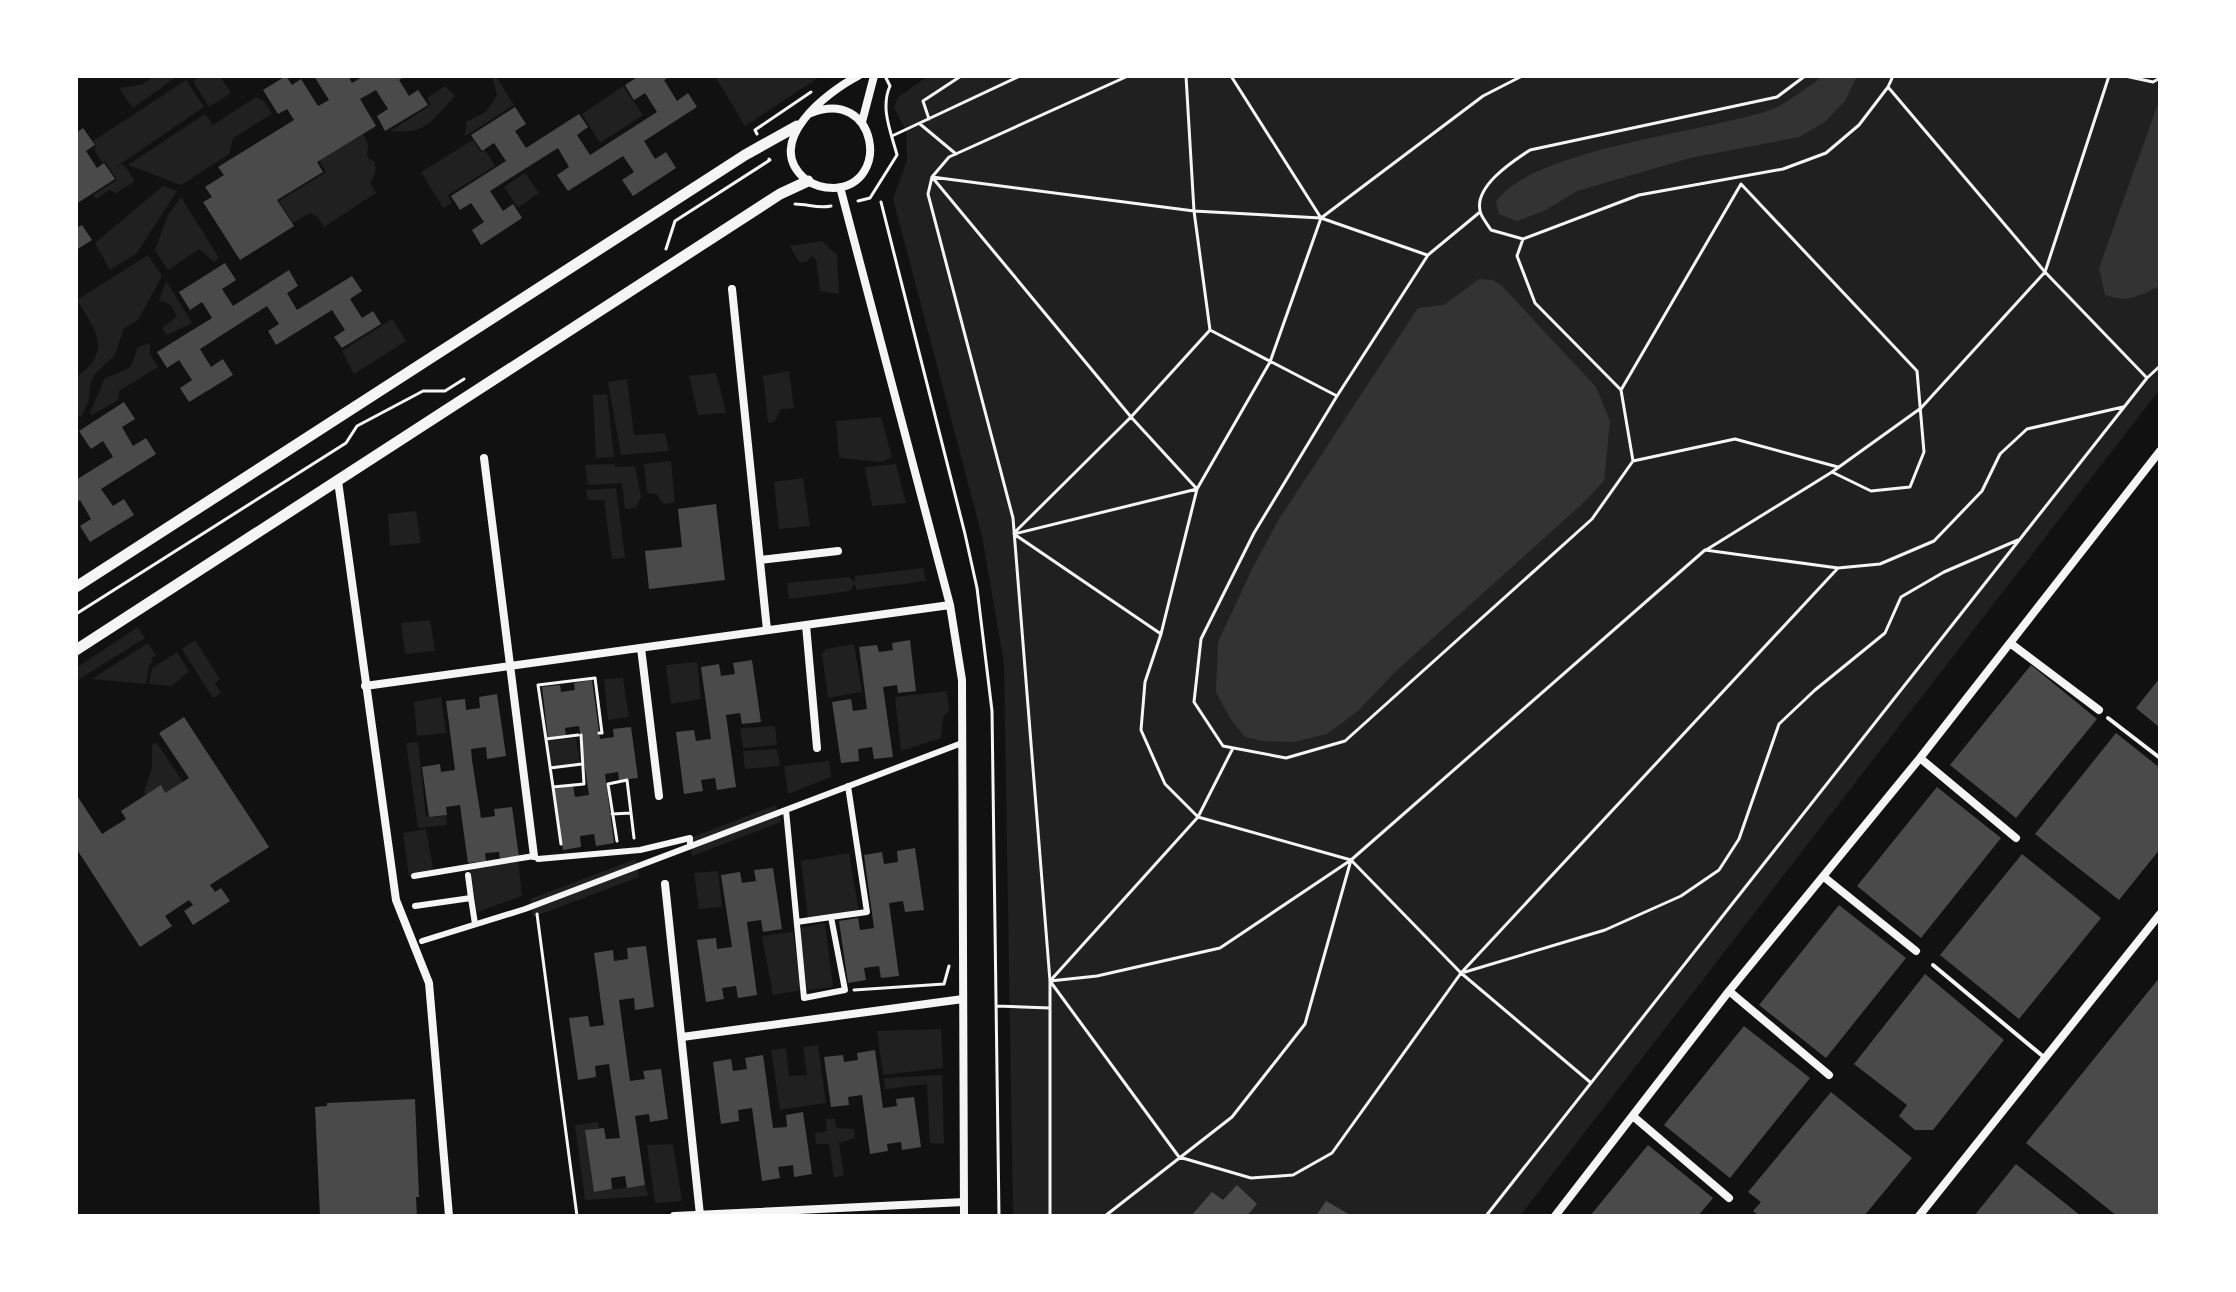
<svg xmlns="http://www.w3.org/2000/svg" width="2236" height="1292" font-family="'Noto Serif',serif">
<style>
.green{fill:#202020}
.water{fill:#333}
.building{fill:#4a4a4a}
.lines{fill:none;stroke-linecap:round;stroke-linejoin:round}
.path{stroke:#f5f5f5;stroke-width:3}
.service{stroke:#f5f5f5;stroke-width:4}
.pedestrian{stroke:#f5f5f5;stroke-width:6}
.minor{stroke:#f5f5f5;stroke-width:8}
.tertiary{stroke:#f5f5f5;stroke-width:11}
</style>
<rect width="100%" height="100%" fill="#111"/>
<path class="green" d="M148 76H178L133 108 119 88 141 85 150 79Z
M200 76H220L231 93 209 107 193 81Z
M492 76H496L514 105 465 136 466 122 486 112 497 95Z
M715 76H821L745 126Z
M928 76H2160V389L1520 1216H1013L1004 664 982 536 893 199 907 160 906 130 894 108 898 97Z
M186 80 204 107 116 167 123 164 135 181 116 193 109 190 96 199 93 195 117 180 105 161 102 163 94 149 96 146 93 141Z
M445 86 455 96C431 121 427 135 390 131L431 105 427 98Z
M623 86 643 115 600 143 582 114Z
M256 97 264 101 272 114 233 138 229 154 181 185 128 165 205 114 213 125Z
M363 134 368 144 367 157 375 162V174L370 183 376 193 324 227 318 217 310 213 293 223 279 201 326 172 319 160Z
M473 140 481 152 485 150 495 166 448 195 452 203 443 208 421 172Z
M525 173 539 193 518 208 504 187Z
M163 186 177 191 136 254 110 270 95 243Z
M181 197 219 258 214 262 199 249 168 270 155 250 168 215Z
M822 241 837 255 839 294 820 291 816 260 812 256 806 262H799L790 246Z
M148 255 162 276 138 320 124 328 115 355 94 375 90 386 89 400 81 418 76 412V377C114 352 95 329 77 300Z
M166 281 192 323 167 335 162 328 177 317 171 305 159 300Z
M392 319 406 341 354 374 342 351Z
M150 343V354L158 367 119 391 118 400 92 415 90 413 105 378 130 368 138 347Z
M789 371 794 408 781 409 774 422 768 423 763 376Z
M716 373 726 413 698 415 689 376Z
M627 379 634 435 665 433 669 451 621 455 608 382Z
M607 394 614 457 596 458 593 395Z
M881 417 892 457 882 462 839 458 836 421Z
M671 461 675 502 664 504 656 494 647 493 644 464Z
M613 464 616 467 635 466 641 497 636 508 625 509 622 483 588 485 585 465Z
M896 464 906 503 872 506 865 467Z
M803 478 810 526 779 529 774 482Z
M616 488 625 558 612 559 604 500H588L586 490Z
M416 511 421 543 390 546 388 514Z
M923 568 926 581 856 590 855 583 850 591 789 599 787 583 849 577 855 583V576Z
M430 620 435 651 405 654 401 623Z
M138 627 145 638 76 681V668Z
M195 640 220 679 215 683 221 693 213 698 182 649Z
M148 643 156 655 151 659 152 662 149 665 146 684 92 679Z
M854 644 862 692 828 698 822 654 826 649Z
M177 652 189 671 172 686 149 684 152 668Z
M697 662 701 699 671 704 666 665Z
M623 678 629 717 608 720 604 679Z
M947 691 949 711 943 717 941 738 901 751 895 697Z
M441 697 446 733 417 736 414 702Z
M775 726 777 745 743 748 740 728Z
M576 738 580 763 551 767 548 741Z
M418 742 426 817 446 816 447 825 418 828 406 743Z
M157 743 185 785 166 798H148L144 792 152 768V745Z
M777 749 780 766 745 769 743 751Z
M829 761 831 777 788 794 784 766Z
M776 805 781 822 692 856 690 838Z
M426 829 434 874 409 877 403 833Z
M849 853 859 913 808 920 801 861Z
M518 859 522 896 477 912 470 867Z
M636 859 639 877 533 917 530 899Z
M718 871 722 907 699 909 694 873Z
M825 923 833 987 807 990 799 928Z
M793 932 801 990 773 995 762 936Z
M941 1029 943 1068 883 1075 877 1031Z
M818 1045 826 1103 780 1110 771 1050 786 1048 789 1076 807 1075 803 1047Z
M942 1075 944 1144 930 1143 927 1084 885 1089 884 1078Z
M826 1119H835L836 1128 854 1129 855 1138 839 1143 844 1176 834 1177 829 1144H816L815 1133 827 1131Z
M598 1122 599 1128 586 1130 594 1192 645 1185 648 1196 585 1200 575 1125Z
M673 1144 682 1201 655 1203 647 1145Z"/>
<path class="water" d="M1820 76H1857L1845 101 1825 122 1799 137 1690 158 1577 191 1546 210 1517 221 1499 214 1496 202C1531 149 1707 132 1770 110 1786 104 1803 90 1817 81Z
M2159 101 2160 286C2138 296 2129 303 2105 295L2099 268Z
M1479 279 1493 280 1502 286 1596 387 1610 421 1604 481 1581 505 1395 672 1359 710 1327 734 1294 742 1263 741 1245 737 1230 718 1216 692 1218 642 1253 567 1279 519 1418 308 1444 305Z"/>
<path class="building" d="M286 76 292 85 301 79 318 106 329 100 314 76H348L352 83 364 76H406L399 80 409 96 418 90 428 105 385 131 377 116 388 109 376 90 360 99 376 126 317 162 323 172 277 200 294 226 240 260 203 202 212 197 205 187 224 175 218 167 294 120 287 109 278 114 263 90Z
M639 76H671L664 80 677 101 688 93 697 107 644 141 655 159 666 152 676 168 633 196 622 180 634 172 623 156 568 191 557 175 569 167 558 148 490 191 503 211 513 204 522 218 481 245 472 230 484 222 471 203 460 210 451 196 506 161 494 143 482 151 471 135 515 107 526 124 515 131 526 148 579 114 588 127 577 135 590 155 657 112 645 93 634 100 625 85Z
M83 128 95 145 86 151 97 168 104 163 115 179 76 204V133Z
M82 225 92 240 76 250V228Z
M225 263 236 280 222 289 233 306 289 270 298 286 287 293 297 310 352 276 362 291 350 299 362 318 373 311 381 324 342 348 334 337 345 330 332 310 276 345 268 331 279 324 267 306 200 349 211 367 223 359 233 375 189 402 180 388 192 380 179 360 167 368 157 352 212 318 202 302 190 310 179 292Z
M124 402 135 419 122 427 133 446 146 438 156 454 101 489 113 506 124 499 134 515 90 542 80 526 91 519 80 500 76 503V480L113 457 103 441 91 449 79 431Z
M716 504 725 580 649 589 645 551 682 547 678 509Z
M910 640 916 691 898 693 897 685 883 687 893 757 874 759 872 747 858 749 859 761 841 763 832 702 851 699 853 711 867 709 859 647 877 645 879 652 893 650 892 643Z
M752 660 761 722 742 724 740 713 726 715 736 787 717 790 715 778 701 780 703 791 684 794 676 732 694 730 696 741 711 739 701 667 719 664 721 676 735 674 733 663Z
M2031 665 2097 719 2016 818 1950 765Z
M2160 678V725L2159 727 2136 708Z
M592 680 600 739 614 737 613 729 631 727 638 778 619 780 618 772 605 774 614 843 596 846 594 834 580 836 581 847 563 850 554 789 573 786 575 797 589 795 579 726 565 728 566 735 548 738 542 687 560 685 561 692 575 690 574 683Z
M497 694 506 756 487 759 486 747 471 749 472 760 481 818 495 816 494 809 512 807 519 857 500 860 499 852 485 853 486 861 468 863 460 805 446 807 447 815 429 817 422 767 440 764 441 772 455 770 446 701 465 699 466 710 480 708 479 697Z
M184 717 269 847 210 885 215 892 221 888 230 901 193 925 184 911 193 905 189 900 165 916 172 926 140 947 76 848V794L102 834 126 819 121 811 161 785 165 793 189 778 159 733Z
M2116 733 2160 768V849L2119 900 2035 834Z
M1937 787 2001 838 1921 938 1857 886Z
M915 848 924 910 905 912 903 901 889 903 899 976 881 978 879 966 864 968 866 980 848 983 839 921 858 918 860 930 874 928 864 855 882 852 884 864 898 862 897 851Z
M2022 854 2101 918 2019 1019 1940 955Z
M773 868 782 929 763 932 761 920 747 922 757 995 738 998 736 986 722 988 724 999 706 1002 697 940 716 938 717 949 732 947 721 875 740 872 742 883 756 881 754 870Z
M1839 905 1906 958 1826 1058 1759 1005Z
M646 946 654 1007 635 1010 634 998 619 1000 630 1081 645 1079 643 1071 661 1069 668 1119 650 1122 649 1114 635 1116 645 1185 627 1188 625 1176 611 1178 612 1189 594 1192 585 1130 604 1128 606 1139 620 1138 609 1064 595 1066 596 1077 578 1080 569 1018 588 1016 590 1027 604 1025 594 953 613 950 614 961 628 959 627 948Z
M1925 974 2004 1040 1933 1130H1915L1899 1116 1907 1105 1854 1064Z
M2160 977V1216H2117L2026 1143Z
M1744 1026 1810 1078 1730 1178 1664 1125Z
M875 1050 883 1108 897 1106 896 1099 914 1097 921 1147 902 1150 901 1142 887 1144 888 1151 870 1154 862 1095 848 1097 849 1105 831 1107 824 1057 843 1055 844 1062 858 1060 857 1053Z
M763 1055 773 1128 787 1127 786 1115 803 1112 812 1174 794 1177 793 1165 778 1167 780 1178 762 1181 752 1108 738 1110 739 1121 721 1124 713 1062 731 1059 733 1071 747 1069 745 1058Z
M1831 1092 1912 1158 1864 1216H1759L1753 1211 1761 1202 1748 1192Z
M415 1099 419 1197H416L417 1216H320L315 1107 327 1106V1103Z
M1648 1145 1713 1198 1698 1216H1590Z
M2016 1164 2081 1216H1974Z
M1237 1185 1257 1204 1247 1216H1191L1212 1192 1223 1200Z
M1326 1201 1352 1216H1316Z"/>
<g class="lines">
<path class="path" d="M1231 76 1321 218
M1522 76 1483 96 1321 218 1270 362 1197 489 1161 634 1145 682 1141 730 1165 784 1198 817 1351 860 1705 550 1838 568 1880 564 1934 541 1982 491 2000 454 2027 429 2123 407
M1805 76 1777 97 1530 150C1513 161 1471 188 1481 214 1483 219 1488 225 1491 230L1523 239 1639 195 1783 169 1826 153 1859 125 1888 87 1893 76
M2125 76 2153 82 2160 78
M929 119 923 101 961 76
M920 124 956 154
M757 134 755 130 811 92
M892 136 1020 76
M932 177 1131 417 1197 489 1014 534 1161 634
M932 177 1194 211 1321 218 1427 255
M858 201 870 198 897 155C891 132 880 108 890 86L886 78
M881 202 965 534 977 588 992 711 999 1216
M795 204C808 204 818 209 831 206
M1480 212 1428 255 1337 396 1254 533 1201 639 1194 702 1223 746 1286 758 1345 741 1592 519 1633 461 1735 439 1838 467
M1523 239 1517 256 1535 303 1621 390
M666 249 675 221 770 160 769 159
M1210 330 1337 396
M2147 378 2160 366
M1633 461 1621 390 1741 184 1917 371 1924 452 1910 487 1871 491 1832 472
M1016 531 1131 417 1210 330 1194 211 1186 76
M1706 550 1832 472 1921 408 2045 272 1888 87
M76 614 346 443 357 426 423 391H445L464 379
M546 739 578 735
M550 768 582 764
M553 787 538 685 595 678 602 733H599
M612 814 631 813
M617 841 608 784 627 780 634 838
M561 844 553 787 584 784 581 735
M1351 860 1461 973 1590 1082
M537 914 577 1216
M1465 972 1605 930 1681 896 1719 870 1739 839 1779 724 1815 690 1885 633 1901 597 1944 572 2018 540
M1050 981 1179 1157 1251 1178 1293 1175 1332 1153 1461 973 1838 568
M1050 981 1097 976 1220 948 1351 860
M1050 981 1198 817 1232 750
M854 990 944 984 949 966
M996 1006 1050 1008
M1050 1216V981L1013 518 928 194 932 177 949 157 1128 76
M1105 1216 1232 1117 1305 1024 1351 860
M1486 1216 2147 378 2045 272 2109 76"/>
<path class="service" d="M2108 718 2160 758
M1933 965 2045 1058"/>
<path class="pedestrian" d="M786 810 804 998 845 990 831 917 797 922
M538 859 640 850 690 838V846
M468 875 471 898
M414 876 534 856
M415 906 471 898 475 924
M831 917 867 912 848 786
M422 941 525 909 962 743"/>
<path class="minor" d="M811 113C877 87 892 185 834 188 823 188 813 185 805 179 762 142 827 92 858 76
M862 122 874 76
M840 187 950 605 962 680 964 1216
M732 289 767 630
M484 458 534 856
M338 481 396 900 429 983 449 1216
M760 560 838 551
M806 625 817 748
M2010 643 2099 710
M641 648 659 796
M365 686 950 605
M1920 758 2016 838
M1824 877 1916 951
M665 884 700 1215
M1729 991 1829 1075
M682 1037 963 999
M1634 1117 1729 1198
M674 1216 964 1202
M1555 1216 1729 991 1920 758 2160 451
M1919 1216 2160 914"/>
<path class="tertiary" d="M76 587 745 155 797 126
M76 650 780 194 808 181"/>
</g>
<rect width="2236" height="1292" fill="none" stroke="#ffffff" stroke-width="156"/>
</svg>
